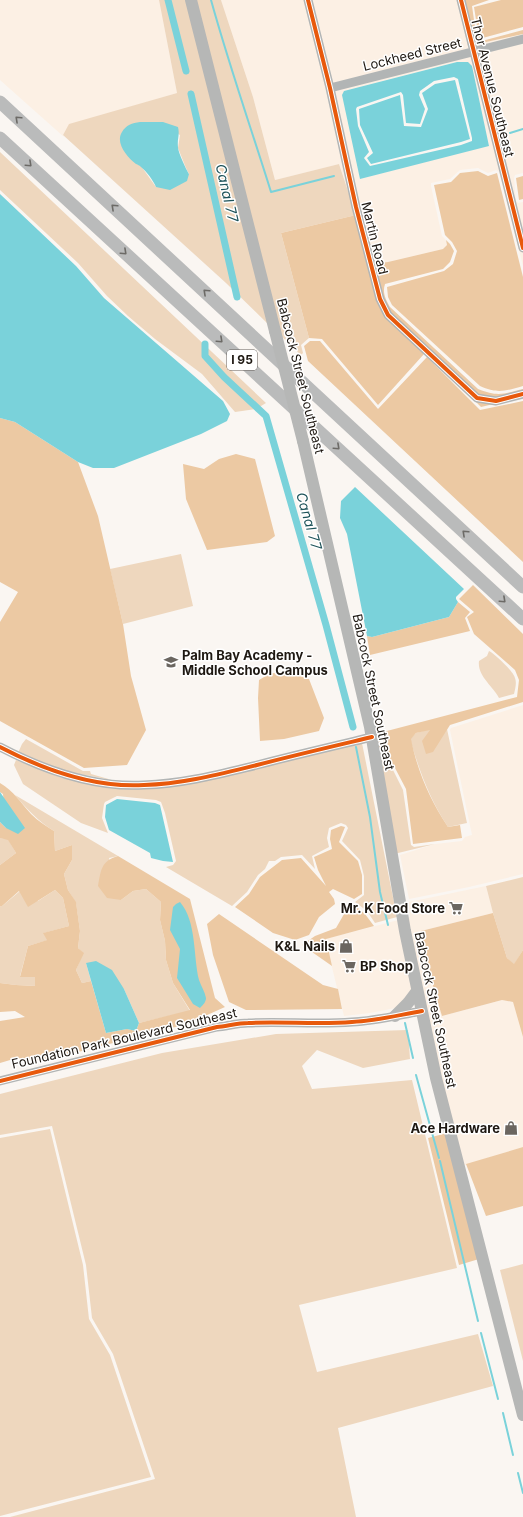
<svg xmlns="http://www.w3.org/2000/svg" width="523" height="1517" font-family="Inter,sans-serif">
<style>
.built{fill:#fcf0e4;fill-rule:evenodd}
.green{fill:#eed7be;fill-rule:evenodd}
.forest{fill:#ecc9a3}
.water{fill:#7ad2da;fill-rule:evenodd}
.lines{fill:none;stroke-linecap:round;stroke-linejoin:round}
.stream{stroke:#7ad2da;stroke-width:2}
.canal{stroke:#7ad2da;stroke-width:7}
.minor{stroke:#b2b5b5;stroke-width:9}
.major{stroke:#b6b7b6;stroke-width:12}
.highway{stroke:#babbbb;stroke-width:13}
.major-bridge{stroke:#b6b7b6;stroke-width:12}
.cycleway-casing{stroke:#fff;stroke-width:6}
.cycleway{stroke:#e8590c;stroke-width:4}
.oneway{stroke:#6c6a66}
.labels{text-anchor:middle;stroke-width:3;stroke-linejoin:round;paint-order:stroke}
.shield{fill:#fff;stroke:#625d59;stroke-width:1}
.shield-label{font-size:12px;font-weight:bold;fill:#1e1812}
.street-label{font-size:13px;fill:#1e1812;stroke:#fff}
.poi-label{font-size:13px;font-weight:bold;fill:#1e1812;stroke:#fff;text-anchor:end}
.water-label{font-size:14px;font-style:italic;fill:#1e5359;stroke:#fff}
</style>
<rect width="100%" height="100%" fill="#faf6f2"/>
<path class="built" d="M0 0H159L177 93 69 125 63 135 64 137 0 80Z
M221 0H461L468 46 523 34V173L515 175 514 178 516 201 518 203 523 202V266L499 172 496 170 488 173 478 168 460 170 450 179 431 183V186L442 236 446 240 447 245 443 249 388 262 370 264 356 215 339 164 275 180 253 97ZM457 62H468L489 145 360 179 344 91Z
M523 705V874L469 887 409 899 400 855 435 844 462 841 465 837 472 835 450 730 451 728Z
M486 886 493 913 421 931 434 990 442 1016 502 1000 513 1002 523 1037V1147L459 1167 426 1009V1002L370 1013 344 1016 325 939 410 917 409 902Z"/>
<path class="green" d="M159 0H188L270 326 226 283 63 135 69 124 177 93ZM156 122 180 135 178 148 186 168 189 174 156 187 141 166 145 123Z
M195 0H221L253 97 275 180 339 164 356 215 281 233 309 338 301 345 303 353 301 355 279 334Z
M0 152 266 403 256 409 235 412 202 374 155 339 128 316 107 296 78 263 0 190Z
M181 554 193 606 123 624 110 569Z
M489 651C495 654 514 672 515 678 517 683 515 689 514 694L499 698C493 686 477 676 479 661L487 656Z
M430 729 441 737 447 729 467 823 448 827C430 800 419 770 410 739L416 733Z
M26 739 83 771H90L91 774 112 780 63 771 18 753 22 744Z
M380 740V753L393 770 403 790 411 845 414 847 435 844 394 854 376 741Z
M362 743 397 917 375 923 367 911 355 902 364 895V876L360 860 342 841 348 828 346 825 341 823 329 828 327 838 329 847 312 856 315 869 302 855 281 857 275 861H269L265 869 258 875 247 892 232 906 166 867 173 865 176 861 165 813 161 802 156 800 117 796 105 802 104 804 102 818 108 833 81 823 23 784 14 765 16 760 62 778 144 789Z
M15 795 118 856 109 858 121 900 133 891 146 889 161 902 160 920 165 941 166 960 173 983 190 1011 139 1023 124 989 86 963 91 981 82 983 76 970 83 953 78 948 80 931 76 903 68 890 64 874 72 860V845L55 851 54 831C38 821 27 809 15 795Z
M0 838 8 839 16 853 0 865Z
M523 877V950L514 965 507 958 493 913 486 886Z
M55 890 63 898 69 926 44 933 48 940 28 946 20 976 35 977 36 986 16 985 0 983V906L1 907 20 891 38 901Z
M408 1030 410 1059 363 1068 317 1050 302 1066 312 1089 412 1080 457 1268 299 1305 317 1372 478 1334 493 1386 338 1428 356 1517H10L155 1479 113 1354 92 1318 86 1265 52 1126 0 1135V1094L162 1053 276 1034Z
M50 1129 83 1265 89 1319 110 1355 151 1477 0 1516V1138Z
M523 1264V1361L500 1270Z"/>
<path class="forest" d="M461 0H489L472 6 477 41 478 42 523 30V34L468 46Z
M501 0H523V27L479 39 474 7Z
M478 171 488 176 497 173 523 277V386C506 391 497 394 480 386L392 305 388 297 387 287 444 271 453 264 457 251 452 242 445 235 434 185 451 182 460 173Z
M523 176V199L519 200 516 178Z
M356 215 370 264 388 262 443 249 447 245 446 240 450 244 454 251 450 262 443 269 385 284C382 293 386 300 390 307L478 389C498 397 503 394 523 389V397L481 407 428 354H424L378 405 322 339 309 338 281 233Z
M310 341H320L378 409 427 357 480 410 523 401V562L308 361 304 346Z
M0 418 15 422 78 462 98 516 123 624 131 676 146 730 127 765 84 768 0 721V622L18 592 0 582Z
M236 454 255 459 275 536 267 542 207 550 186 499 183 464 204 469 219 459Z
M473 585 523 634V702L450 725 433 752 426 754 422 741 430 730 416 733 411 739C417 770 430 800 448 827L460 825 462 838 413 844 406 789 395 768 383 752V732L517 697 519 680 515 670 474 634 467 617 474 612 459 599Z
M458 602 470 612 465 618 470 631 370 655 367 636 372 637 449 617Z
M271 673 294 674 309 679 324 718 319 731 284 739 260 741 258 698 259 680Z
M0 783C14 791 21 803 31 814 38 821 46 826 54 831L55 851 72 845V860L64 874 68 890 76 902 80 931 78 948 84 953 76 970 82 983 91 981 106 1033 127 1029 136 1031 139 1023 190 1010 173 983 166 960 165 941 160 920 161 902 146 889 133 891 121 900 107 898 98 886C101 870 101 861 118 856L190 899 215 998 225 1007 187 1024 43 1061 17 1058 0 1063V1021L25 1017 15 1011 0 1012V983L16 985 35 986V977H20L28 946 47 940 43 933 69 926 63 898 55 890 28 907 19 891 1 907 0 906V865L16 853 8 840 0 838V822L6 828 3 794 0 792Z
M341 826 345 827 339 842 358 861 362 875V894L354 899 333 889 329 892 334 899 335 904 319 917 309 935 295 940 273 933 235 907 249 894 260 877 282 860 301 858 326 886 318 870 314 857 332 849 330 839 331 830Z
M351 902 365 914 374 926 326 939 332 966 302 945 315 936 336 928Z
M493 913 507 958 514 964 523 950V1037L513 1002 502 1000 442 1016 434 990 421 931Z
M219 914 323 985 338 989 342 1009 246 1010 229 1002 213 955 207 924Z
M447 1133 479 1259 459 1265 428 1138Z
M523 1147V1206L486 1216 466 1164Z"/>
<path class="water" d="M457 62H468L472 66 489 146 360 179 342 95 344 91ZM454 77 458 79 472 138V141L461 145 370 166 364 158 369 152 358 126 356 109 357 107 401 92 403 95 406 123 420 124 425 109 419 95 420 91 434 81Z
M455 80 470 139 461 142 371 164 367 158 373 153 360 125 359 109 400 95 404 126 421 127 428 109 422 93 435 84Z
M140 122H163L178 127C180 135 177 139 178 147 178 152 186 169 189 174L187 181 170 190 156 187C153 180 147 172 141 167 139 165 138 165 136 164 127 157 115 143 122 132 126 125 132 123 140 122Z
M0 194 76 266 104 298 223 401 230 414 227 421 201 434 114 468H93L78 462 15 422 0 418Z
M355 487 464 589 456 597V599L458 602 449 617 372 637 367 636 347 534 340 518 341 501Z
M0 792 25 828 18 834 6 828 0 822Z
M117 799 155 803 160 805 173 862 163 861 151 858 150 853 109 830 105 817 106 805Z
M180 902C197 922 193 956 199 980 201 986 205 992 206 998 206 1002 203 1005 200 1008L193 1004 177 978 180 949 170 930 173 907 176 904Z
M96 961 112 970 124 989 139 1023 136 1031 127 1029 106 1033 86 963Z"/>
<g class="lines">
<path class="stream" d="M211 0C229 65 251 128 271 192L334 176
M510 133 523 129
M356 747 370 817 380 892 388 925
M405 1023 413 1058
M416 1075 439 1158
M440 1161 478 1321
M481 1333 498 1399
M503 1413 513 1455
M518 1473 523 1493"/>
<path class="canal" d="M168 0 186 71
M191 94 237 297
M205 344V356L224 377 266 416 326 625 353 727"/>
<path class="minor" d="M308 0 330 88 356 207 380 299 388 315 477 398 496 401 523 394
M461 0 523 248
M330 88 523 39
M0 747C44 770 94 788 144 785 183 784 220 774 257 765 295 755 334 746 372 737
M0 1081 217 1027C227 1026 238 1023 248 1023 283 1021 317 1025 352 1022 376 1021 399 1015 422 1011"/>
<path class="major" d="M191 0 275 331
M303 441 370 727 405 931 436 1078 523 1415
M395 1016 408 1003 417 991"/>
<path class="highway" d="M0 102 523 587
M0 138 523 619"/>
<path class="major-bridge" d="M275 331 303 441"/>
<defs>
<path id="cycleway" d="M308 0 330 88 356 207 380 299 388 315 477 398 496 401 523 394
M461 0 523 248
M0 747C44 770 94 788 144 785 183 784 220 774 257 765 295 755 334 746 372 737
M0 1081 217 1027C227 1026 238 1023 248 1023 283 1021 317 1025 352 1022 376 1021 399 1015 422 1011"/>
</defs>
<use href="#cycleway" class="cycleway-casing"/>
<use href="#cycleway" class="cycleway"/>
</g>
<defs><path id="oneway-chevron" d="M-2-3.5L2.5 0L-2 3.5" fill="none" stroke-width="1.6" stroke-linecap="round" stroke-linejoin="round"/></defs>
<g class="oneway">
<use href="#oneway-chevron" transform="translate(18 119) rotate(-137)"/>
<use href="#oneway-chevron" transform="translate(29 164) rotate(43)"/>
<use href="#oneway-chevron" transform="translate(114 207) rotate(-137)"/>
<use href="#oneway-chevron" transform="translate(124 252) rotate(43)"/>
<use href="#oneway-chevron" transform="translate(206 292) rotate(-137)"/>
<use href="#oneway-chevron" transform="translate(220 340) rotate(43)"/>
<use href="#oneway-chevron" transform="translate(337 447) rotate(43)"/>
<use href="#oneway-chevron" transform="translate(465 533) rotate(-137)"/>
<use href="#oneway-chevron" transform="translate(503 600) rotate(43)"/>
</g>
<defs>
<symbol id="school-bare" viewBox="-9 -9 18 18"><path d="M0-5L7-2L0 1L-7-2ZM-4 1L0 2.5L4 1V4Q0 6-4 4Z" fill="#6b6660" stroke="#fff" stroke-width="2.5" paint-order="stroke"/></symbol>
<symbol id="supermarket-bare" viewBox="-9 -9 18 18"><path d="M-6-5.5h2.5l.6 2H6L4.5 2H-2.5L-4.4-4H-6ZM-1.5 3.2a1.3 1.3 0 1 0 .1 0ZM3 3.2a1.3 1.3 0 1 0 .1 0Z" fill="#6b6660" stroke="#fff" stroke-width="2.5" paint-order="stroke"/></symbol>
<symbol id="shop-bare" viewBox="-9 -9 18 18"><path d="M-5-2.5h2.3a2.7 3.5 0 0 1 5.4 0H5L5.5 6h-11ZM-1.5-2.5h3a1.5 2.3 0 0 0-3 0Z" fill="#6b6660" stroke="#fff" stroke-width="2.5" paint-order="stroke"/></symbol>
</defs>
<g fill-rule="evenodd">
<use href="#school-bare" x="161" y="652" width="20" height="20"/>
<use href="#supermarket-bare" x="446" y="898" width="20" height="20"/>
<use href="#shop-bare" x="336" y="936" width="20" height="20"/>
<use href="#supermarket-bare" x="339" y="956" width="20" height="20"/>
<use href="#shop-bare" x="501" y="1118" width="20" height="20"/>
</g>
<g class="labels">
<rect class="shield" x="227" y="350" width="30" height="20" rx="3"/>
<g class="shield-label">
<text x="242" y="364">I 95</text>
</g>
<g class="street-label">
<text transform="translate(412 54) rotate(-14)" y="5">Lockheed Street</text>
<text transform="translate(493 87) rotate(76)" y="5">Thor Avenue Southeast</text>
<text transform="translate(375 238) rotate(76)" y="5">Martin Road</text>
<text transform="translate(301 376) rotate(76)" y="5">Babcock Street Southeast</text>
<text transform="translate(374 692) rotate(78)" y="5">Babcock Street Southeast</text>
<text transform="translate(436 1010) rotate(78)" y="5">Babcock Street Southeast</text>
<text transform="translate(124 1038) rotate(-13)" y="5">Foundation Park Boulevard Southeast</text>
</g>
<g class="poi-label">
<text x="182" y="660" text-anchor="start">Palm Bay Academy -<tspan x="182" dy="15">Middle School Campus</tspan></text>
<text x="445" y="913">Mr. K Food Store</text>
<text x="335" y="951">K&amp;L Nails</text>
<text x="360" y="971" text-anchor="start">BP Shop</text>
<text x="500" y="1133">Ace Hardware</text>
</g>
<g class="water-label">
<text transform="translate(227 193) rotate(77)" y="5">Canal 77</text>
<text transform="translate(309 521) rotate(74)" y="5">Canal 77</text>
</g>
</g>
</svg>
